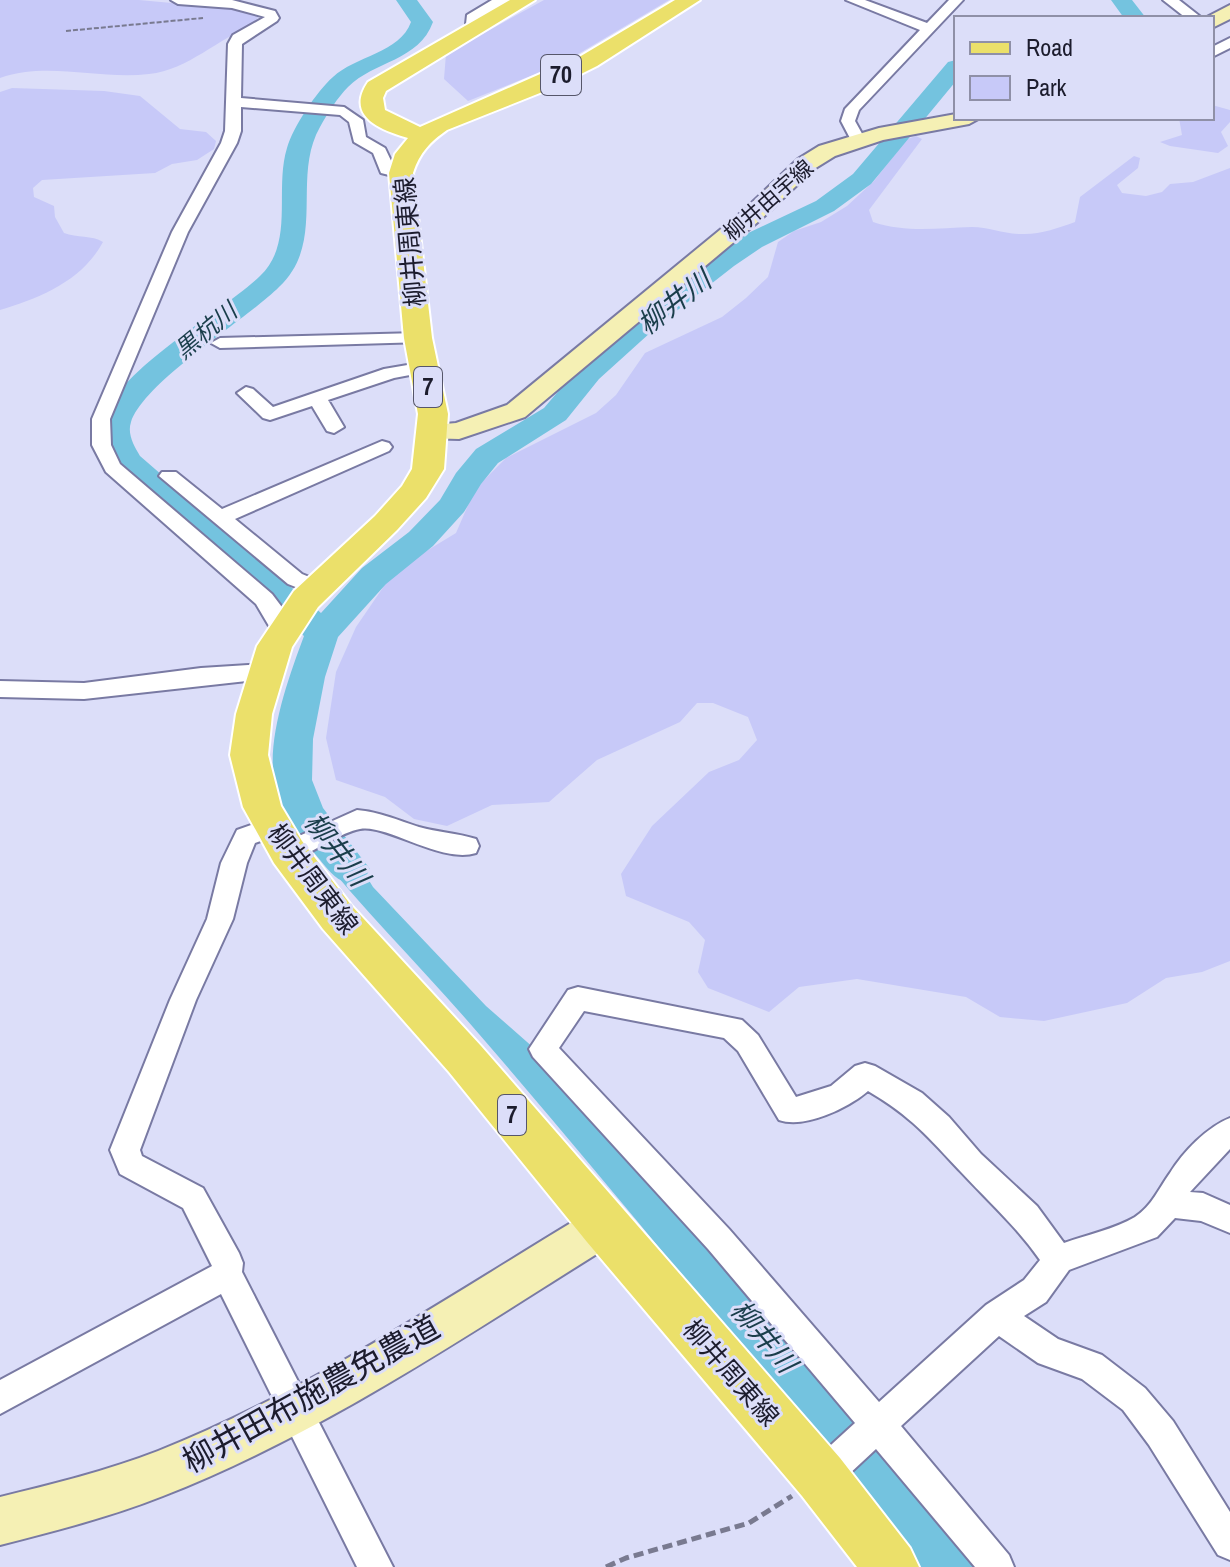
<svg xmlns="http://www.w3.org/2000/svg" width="1230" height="1567" font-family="'Archivo Narrow','Noto Sans JP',sans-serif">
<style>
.green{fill:#c7c9f8}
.water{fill:#74c3df}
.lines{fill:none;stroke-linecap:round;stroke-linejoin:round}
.river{fill:#74c3df;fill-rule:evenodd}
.street-casing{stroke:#797aa3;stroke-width:4}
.secondary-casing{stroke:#797aa3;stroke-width:4}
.primary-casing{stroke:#fff;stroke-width:4}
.path-far1{stroke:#797a90;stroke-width:2;stroke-dasharray:5 2;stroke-linecap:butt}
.path{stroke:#797a90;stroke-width:5;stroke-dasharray:10 5;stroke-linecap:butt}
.street{fill:#fff;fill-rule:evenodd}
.secondary{fill:#f5f0b4;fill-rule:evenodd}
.primary{fill:#ebe06a;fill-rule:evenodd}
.labels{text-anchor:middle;stroke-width:6;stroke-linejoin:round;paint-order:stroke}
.far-street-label{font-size:22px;fill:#1c1c2d;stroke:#dcdef9}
.shield{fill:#dcdef9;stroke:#56566a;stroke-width:2}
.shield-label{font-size:24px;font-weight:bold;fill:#1c1c2d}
.far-water-label{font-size:24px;font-style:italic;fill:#1a3e4b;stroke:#dcdef9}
.street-label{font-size:26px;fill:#1c1c2d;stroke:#dcdef9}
.water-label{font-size:28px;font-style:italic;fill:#1a3e4b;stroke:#dcdef9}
.near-street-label{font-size:32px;fill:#1c1c2d;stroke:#dcdef9}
</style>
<rect width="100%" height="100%" fill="#dcdef9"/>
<path class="green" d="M0 0H139L237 9 258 17 255 25C217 38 189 70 149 74 99 80 48 61 0 78Z
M544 0H669L563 63 468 101 444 79 446 54Z
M12 88 104 91 140 96 180 129 206 132 216 141 214 149 197 160 172 164 155 173 42 180 33 188 34 197 54 206 55 217 64 233C77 238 92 235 103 242 82 281 40 298 0 310V92Z
M1212 105 1230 110V122L1221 132 1228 146 1218 153 1170 146 1160 142 1182 135 1179 118H1212Z
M916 136 922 139 869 210 873 222C907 233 937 228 972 227 989 227 1004 234 1021 234 1039 235 1058 228 1075 222L1080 197 1134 156 1140 158 1138 168 1117 185 1122 193 1146 196 1162 192 1170 184 1193 182 1230 168V961L1202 972 1166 978 1127 1003 1044 1021 1000 1017 966 997 857 979 799 987 769 1012 708 988 698 972 705 940 689 922 626 896 621 874 652 826 709 772 739 760 757 740 748 717 713 703H697L680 722 597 760 549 802 492 805 447 826 414 819 385 797 336 780 326 738 336 672 356 627 395 570 456 533 475 489 506 458 596 413 616 395 645 353 722 317 746 298 768 277 778 242 794 231 821 222 847 206 874 181 907 139Z"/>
<path class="water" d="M341 835 373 887 486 1006 535 1049 750 1293 977 1567H917C774 1387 629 1208 479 1034 425 971 366 913 314 848Z"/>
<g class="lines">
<path class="river" d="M396 0H417L433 22C419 61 374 61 348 87 338 97 327 114 320 127 291 178 327 242 279 287 246 320 145 381 131 422 127 434 134 446 140 456L321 613 362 568 409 532 440 500 456 473 476 449 544 408 579 367 641 311 744 235 816 201 853 174 948 62 956 60V81L871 184 834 211 762 247 734 266 661 323 599 379 566 420 498 463 481 484 464 512 433 546 386 584 338 637 325 677 313 739 312 780 323 808 370 869 364 880C341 887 334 877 320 860 301 836 279 811 274 780 267 737 289 676 304 636L117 469C108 456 97 440 101 424 113 372 221 313 260 276 295 243 274 190 287 148 293 127 317 91 333 77 355 56 400 53 411 22Z
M1111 0H1132L1146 18H1124Z"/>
<defs>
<path id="street" d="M171 0H232L275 11 279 18 277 21 242 44 241 98 344 107 363 120 366 137 385 148 394 167 409 173 401 178 381 173 373 153 354 142 349 122 340 115 241 107V131L237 143 188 232 110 419 111 445 120 464 272 594 297 627 294 632 286 634 269 626 256 604 106 472 92 445V419L172 232 221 143 225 131 228 44 233 35 265 17 232 8 178 4Z
M492 0H508L479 19 486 22V28L466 24 467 15Z
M846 0H865L927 23 949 0H963L859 110 855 121 865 139 857 144 852 142 841 121 845 109 920 30Z
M1163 0H1179L1202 18H1186Z
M1230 38V48L1212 57V47Z
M418 333 427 338 424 342 220 348 211 343 220 338Z
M425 362 434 367 431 371 394 378 328 400 344 427 334 433 327 431 312 406 270 420 263 418 237 393 246 387 253 389 273 407 384 369Z
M382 441 389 443 392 447 389 451 235 519 302 574 324 583 327 588 324 593 316 595 288 584 159 476 162 472H176L222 509Z
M266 664 274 666 277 672 274 678 84 699 0 697V681L84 683 201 668Z
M357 810C380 812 397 820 419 827 437 832 457 833 476 839L479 846 476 853C441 864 387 824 360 829 342 832 314 851 297 859L288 862 279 859 276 852 279 845Z
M271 818 280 820 283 827 280 834 255 843 247 863 233 919 196 1000 140 1150 142 1156 203 1188 239 1253 243 1263 242 1272 393 1567H357L221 1294 0 1414V1380L212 1266 183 1208 120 1174 110 1150 170 1000 207 919 221 863 237 830Z
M578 987 742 1020 758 1035 796 1097 831 1086 855 1066 865 1063 875 1066 922 1093 949 1117 981 1154 1037 1206 1064 1243C1086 1235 1115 1229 1135 1217 1152 1206 1159 1188 1170 1173 1183 1152 1207 1127 1230 1118V1149L1190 1192 1203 1193 1230 1205V1233L1201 1221 1175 1218 1157 1237 1069 1270 1046 1302 1024 1316 1058 1339 1102 1355 1145 1388 1173 1421 1230 1512V1560L1218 1555 1149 1445 1123 1410 1082 1379 1038 1363 999 1336 901 1426 1009 1555 1014 1567H975L876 1449 833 1489 821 1494 809 1489 804 1477 809 1465 855 1423 708 1249 533 1057 529 1049 568 990ZM584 1011 724 1038 738 1051 779 1120C805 1129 848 1108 868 1091 911 1116 928 1137 961 1172 989 1202 1016 1226 1040 1260L1024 1280 986 1305 879 1402 729 1229 559 1048Z"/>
<path id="secondary" d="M1230 5V19L1212 28V18H1205Z
M956 114V118H980L969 124 883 140 835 156 814 169 759 221 525 417 459 439 423 438 419 432 423 426 456 423 507 405 743 211 798 159 819 146 879 128Z
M604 1206 619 1212 625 1226 619 1240C471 1332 326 1432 163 1496 110 1517 55 1531 0 1545V1497C53 1484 106 1471 158 1451 310 1391 449 1296 589 1212Z"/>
<path id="primary" d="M510 0H535L386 91 383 98 385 110 420 127 581 56 675 0H700L597 66 555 87 447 130C430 142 420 152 413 173L432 338 448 414 444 469 426 498 397 530 318 607 292 647 272 714 268 755 281 806 302 841 351 905 481 1046 840 1458 910 1548 919 1567H857L802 1496 587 1242 449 1072 323 929 274 863 243 807 230 755 236 714 257 646 294 591 375 516 402 486 412 469 418 414 404 338 389 173 395 154 408 138C380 130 345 116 368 82Z"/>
</defs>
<use href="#street" class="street-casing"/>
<use href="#secondary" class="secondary-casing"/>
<use href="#primary" class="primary-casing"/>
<path class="path-far1" d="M66 31 203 18"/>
<path class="path" d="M606 1567 626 1558 749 1523 792 1496"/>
<use href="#street" class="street"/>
<use href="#secondary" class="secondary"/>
<use href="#primary" class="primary"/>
</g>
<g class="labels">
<g class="far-street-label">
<text transform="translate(768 200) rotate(-41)" y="8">柳井由宇線</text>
</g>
<g class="shield">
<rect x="541" y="55" width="40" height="40" rx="6"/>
<rect x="414" y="367" width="28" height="40" rx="6"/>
<rect x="498" y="1095" width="28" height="40" rx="6"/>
</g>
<g class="shield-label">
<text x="561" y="83">70</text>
<text x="428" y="395">7</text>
<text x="512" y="1123">7</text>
</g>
<g class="far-water-label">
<text transform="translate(206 331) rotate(-40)" y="8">黒杭川</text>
</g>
<g class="street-label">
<text transform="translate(410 242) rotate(-95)" y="9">柳井周東線</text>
<text transform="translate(313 879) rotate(53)" y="9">柳井周東線</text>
<text transform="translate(731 1373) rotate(49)" y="9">柳井周東線</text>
</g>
<g class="water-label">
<text transform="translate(674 302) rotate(-38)" y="10">柳井川</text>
<text transform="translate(337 849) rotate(52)" y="10">柳井川</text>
<text transform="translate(764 1336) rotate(50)" y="10">柳井川</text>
</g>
<g class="near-street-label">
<text transform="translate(311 1394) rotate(-29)" y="11">柳井田布施農免農道</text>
</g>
</g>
<rect x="954" y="16" width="260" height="104" fill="#dcdef9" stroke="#8f90a7" stroke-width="2"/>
<rect x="970" y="42" width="40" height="12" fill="#ebe06a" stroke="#8f90a7" stroke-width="2"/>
<text x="1026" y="56" font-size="24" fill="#1c1c2d">Road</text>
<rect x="970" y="76" width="40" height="24" fill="#c7c9f8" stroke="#8f90a7" stroke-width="2"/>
<text x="1026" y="96" font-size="24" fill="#1c1c2d">Park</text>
</svg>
